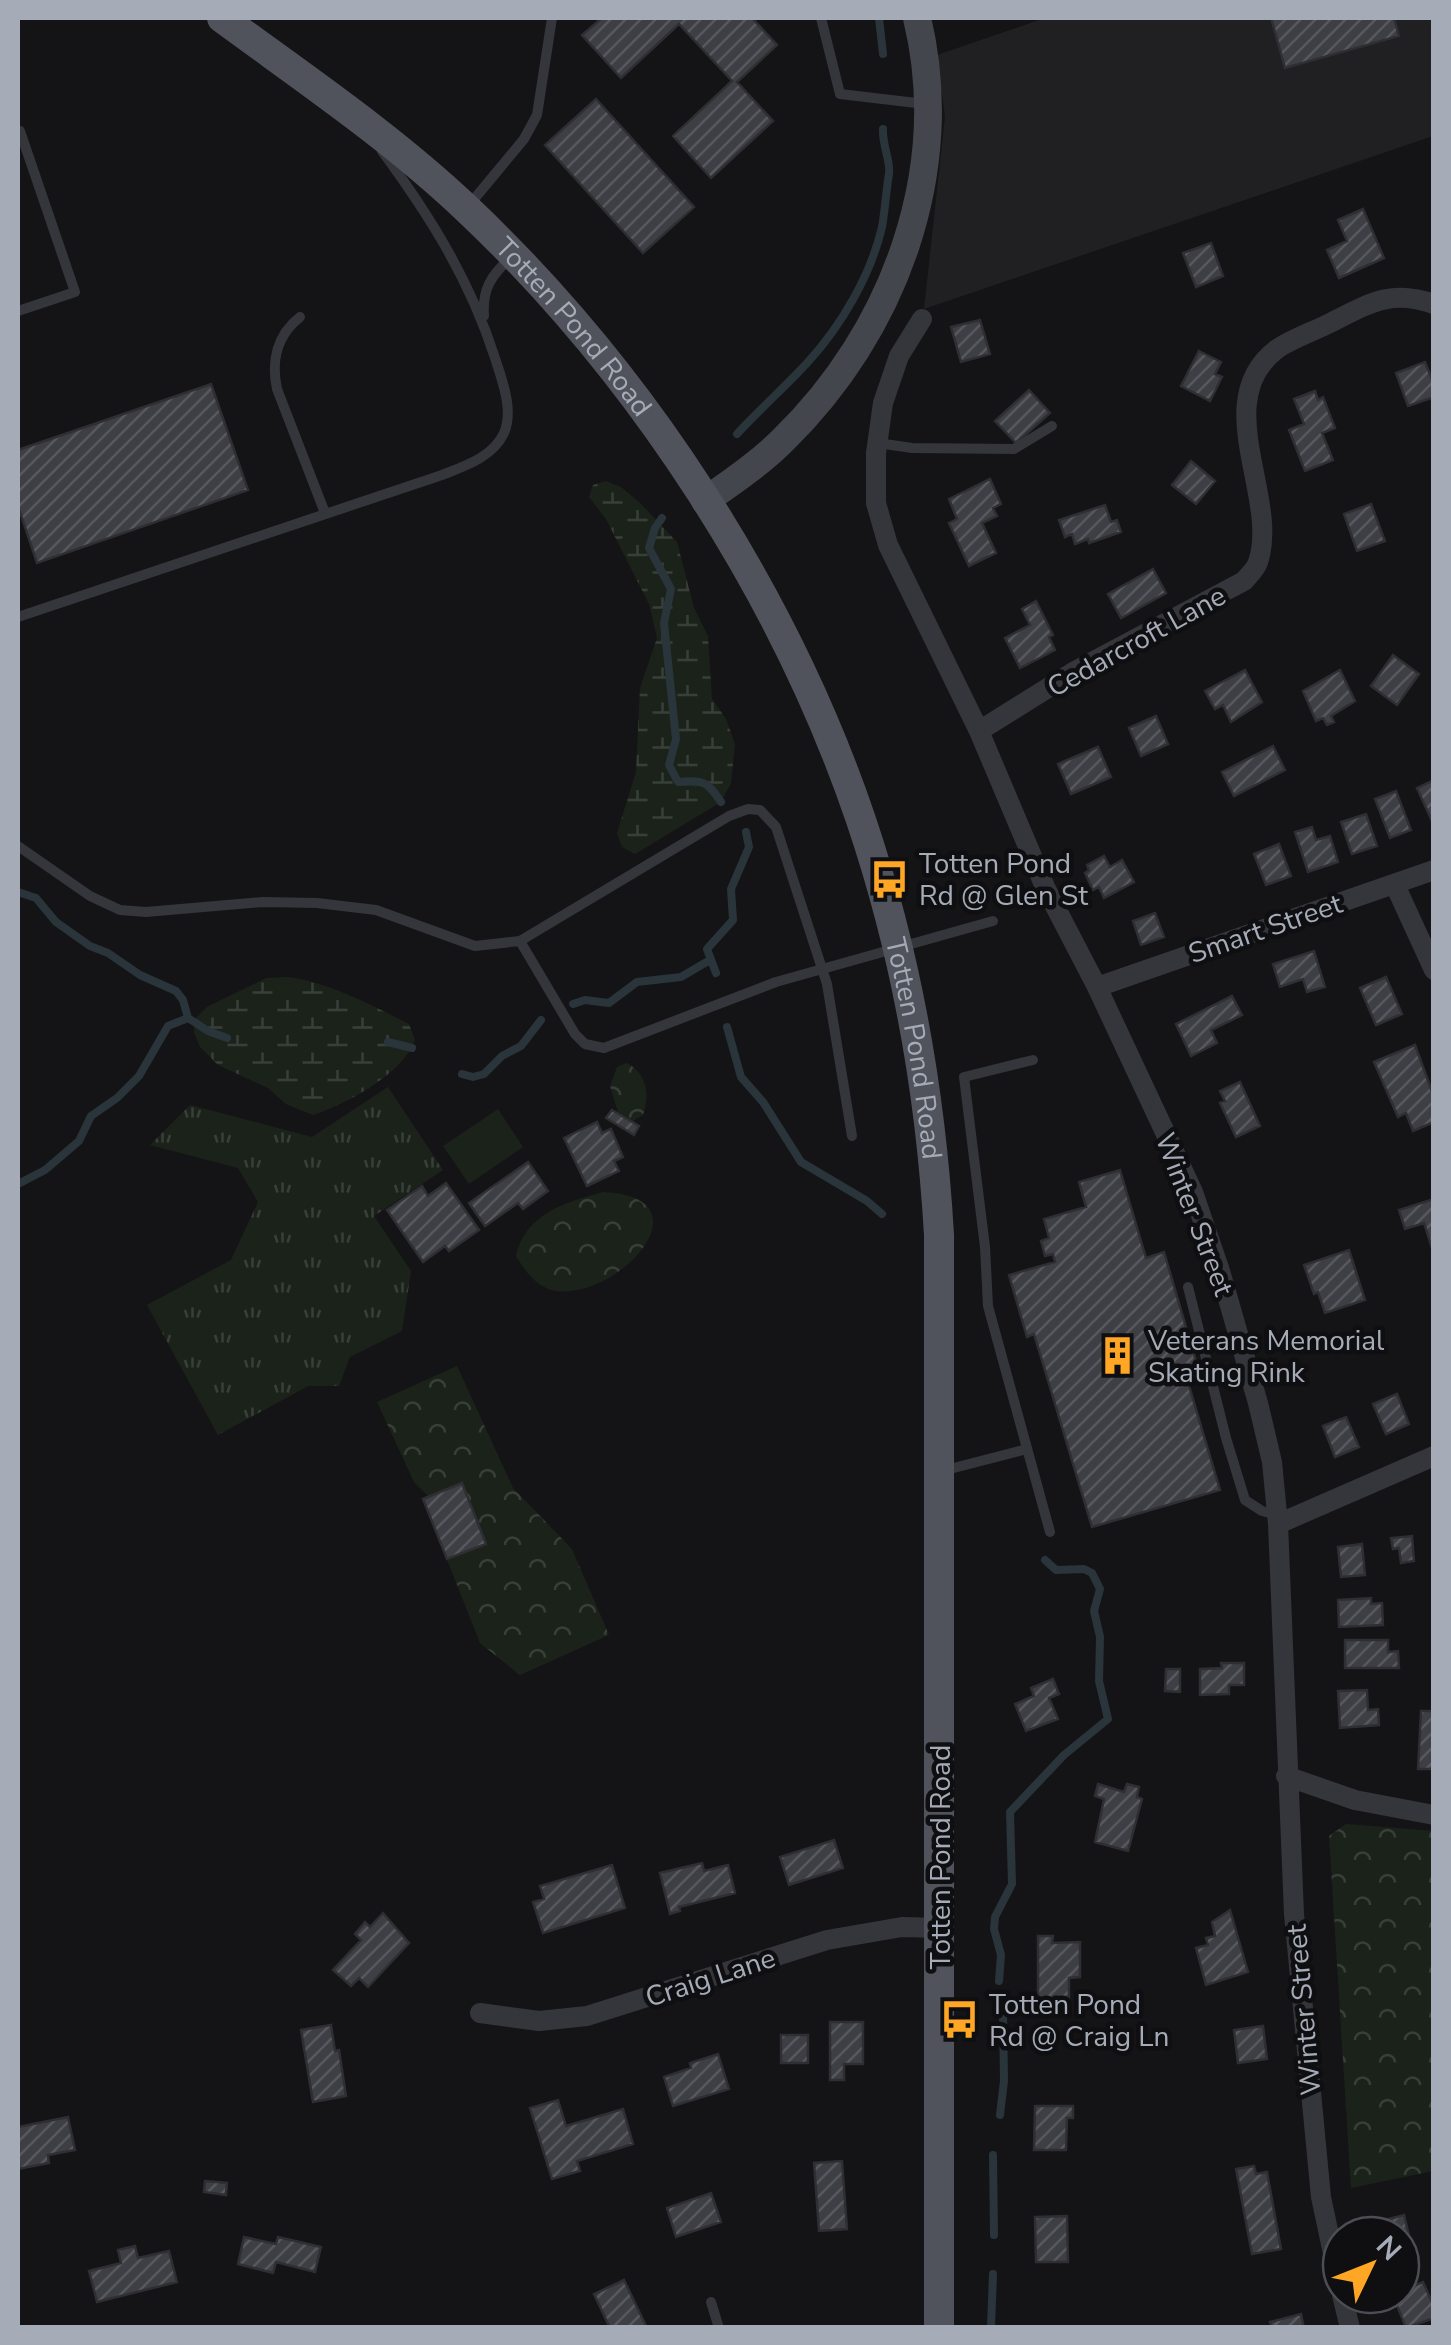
<svg xmlns="http://www.w3.org/2000/svg" width="1451" height="2345" font-family="'Nunito Sans',sans-serif">
<style>
.built{fill:#202023}
.grass{fill:url(#grass-tufts)}
.forest{fill:url(#forest-crowns)}
.wetland{fill:url(#wetland-marsh)}
.pitch{fill:#1a221a}
.lines{fill:none;stroke-linecap:round;stroke-linejoin:round}
.stream{stroke:#29353b;stroke-width:8}
.building{fill:url(#building-hatch);stroke:#2e2e33;stroke-width:2.5}
.lane{stroke:#35363c;stroke-width:10}
.street{stroke:#35363c;stroke-width:20}
.secondary{stroke:#43464c;stroke-width:28}
.primary{stroke:#50535b;stroke-width:30}
.labels{text-anchor:middle;stroke-width:9;stroke-linejoin:round;paint-order:stroke}
.street-label{font-size:28px;fill:#a5acb8;stroke:#0f0f11}
.poi-label{font-size:28px;fill:#a5acb8;stroke:#0f0f11;text-anchor:start}
</style>
<defs>
<pattern id="grass-tufts" width="24" height="20" patternUnits="userSpaceOnUse" patternTransform="scale(2.5)"><rect width="24" height="20" fill="#1a221a"/><path d="M3 7l-1-3M5 7V3M7 7l1-3M15 17l-1-3M17 17v-4M19 17l1-3" fill="none" stroke="#383f39"/></pattern>
<pattern id="forest-crowns" width="20" height="18" patternUnits="userSpaceOnUse" patternTransform="scale(2.5)"><rect width="20" height="18" fill="#1a221a"/><path d="M2 6a3 3 0 1 1 6 0M12 15a3 3 0 1 1 6 0" fill="none" stroke="#383f39"/></pattern>
<pattern id="wetland-marsh" width="20" height="14" patternUnits="userSpaceOnUse" patternTransform="scale(2.5)"><rect width="20" height="14" fill="#1a221a"/><path d="M1 5h8M5 5V1M11 12h8M15 12V8" fill="none" stroke="#383f39"/></pattern>
<pattern id="building-hatch" width="6" height="6" patternUnits="userSpaceOnUse" patternTransform="scale(2.5)"><rect width="6" height="6" fill="#3e3f44"/><path d="M-1 1l2-2M0 6l6-6M5 7l2-2" fill="none" stroke="#57585d"/></pattern>
</defs>
<rect width="100%" height="100%" fill="#141416"/>
<path class="built" d="M1045 18H1433V136L924 309 945 117 937 55Z"/>
<path class="grass" d="M388 1087 443 1170 374 1216 411 1271 402 1331 350 1357 339 1386H308L218 1435 147 1305 231 1260 258 1202 238 1168 150 1145 190 1105 312 1137Z"/>
<path class="forest" d="M627 1063C647 1074 650 1094 643 1115L633 1121 618 1112 610 1086 617 1067Z
M603 1192C711 1197 620 1299 556 1291 537 1288 525 1271 516 1256 525 1214 566 1202 603 1192Z
M457 1366 513 1488 572 1549 609 1635 520 1675 480 1643 423 1499 428 1496 414 1482 377 1402Z
M1346 1824 1434 1831 1433 2171 1351 2188 1329 1836Z"/>
<path class="wetland" d="M606 481 621 487 640 503 677 542 694 608 708 636 712 699 726 719 735 744 731 783 721 802 635 854 622 847 617 833 636 772 640 688 657 638 649 604 606 519 589 497 593 485Z
M288 977C333 984 369 1004 409 1024L415 1040C403 1074 346 1104 313 1115L286 1104 268 1088 218 1065 200 1047 194 1032V1020L207 1007 266 978Z"/>
<path class="pitch" d="M498 1109 523 1147 469 1184 443 1146Z"/>
<g class="lines">
<path class="stream" d="M879 18 883 54
M737 434C760 409 785 387 808 362 841 326 871 275 882 227 885 211 886 191 889 174 891 162 882 145 883 129
M662 518 655 528 649 548 671 589 664 623 676 739 669 765 678 782C704 780 707 781 721 802
M18 892 36 898 56 922 90 946 108 953 140 975 176 991 183 1000 188 1018
M716 973 707 949 733 920 731 889 749 847 746 832
M573 1004 585 1000 609 1003 637 982 681 977 710 960
M727 1027 741 1077 763 1102 801 1162 867 1201 882 1214
M388 1042 412 1048
M462 1074 473 1077 484 1074 502 1056 521 1046 541 1020
M18 1184 45 1170 79 1141 91 1116 117 1098 139 1076 168 1026 188 1018 208 1031 227 1038
M999 1981 1001 1955 994 1929 995 1917 1012 1884 1010 1812 1064 1755 1108 1719 1099 1681 1100 1637 1094 1611 1100 1589 1092 1573 1084 1569 1056 1570 1045 1560
M1000 2115 1004 2081 1003 2013
M993 2155 994 2235
M991 2328 993 2274"/>
</g>
<path class="building" d="M602 18H752L777 45 737 82 773 121 711 178 673 136 732 81 679 24 621 78 582 35Z
M1271 18H1394L1399 36 1285 68Z
M596 99 694 207 643 253 545 145Z
M1363 209 1384 258 1339 278 1327 250 1347 241 1338 220Z
M1211 243 1223 276 1196 287 1183 253Z
M980 320 990 354 961 362 951 327Z
M1199 351 1221 362 1215 374 1222 377 1210 401 1181 386Z
M1425 362 1434 384V397L1408 406 1396 373Z
M211 384 248 490 37 563 18 506V450Z
M1029 390 1050 413 1016 443 995 421Z
M1315 391 1318 400 1323 397 1335 428 1322 433 1333 460 1305 471 1289 430 1304 424 1294 399Z
M1191 461 1215 481 1196 504 1172 485Z
M990 479 1001 504 993 508 997 516 982 523 996 553 969 566 949 523 957 519 949 499Z
M1371 504 1385 541 1357 551 1344 514Z
M1105 505 1111 522 1117 520 1121 532 1089 543 1088 539 1075 544 1072 534 1065 537 1059 520Z
M1153 569 1166 593 1121 618 1108 594Z
M1036 601 1053 635 1049 637 1055 650 1020 668 1005 638 1030 625 1022 609Z
M1393 655 1419 674 1397 705 1371 686Z
M1245 670 1262 702 1231 722 1223 705 1215 709 1205 691Z
M1340 670 1355 701 1331 716 1334 722 1327 725 1323 718 1316 721 1303 691Z
M1156 716 1168 744 1141 756 1129 728Z
M1273 746 1285 770 1234 796 1222 772Z
M1098 747 1111 777 1071 794 1058 764Z
M1434 780V820L1432 821 1417 788Z
M1396 791 1411 830 1390 838 1375 799Z
M1366 814 1377 846 1352 854 1341 822Z
M1312 827 1316 840 1330 836 1338 862 1308 872 1295 832Z
M1279 844 1291 876 1266 885 1254 854Z
M1104 856 1110 867 1122 860 1134 882 1104 898 1099 887 1093 890 1085 873 1089 870 1087 865Z
M1155 913 1164 937 1141 945 1133 921Z
M1314 951 1325 987 1307 992 1303 979 1280 987 1273 964Z
M1386 977 1402 1014 1376 1025 1360 988Z
M1232 996 1242 1015 1211 1030 1217 1043 1191 1056 1176 1024Z
M1415 1045 1434 1097V1122L1413 1131 1406 1113 1398 1117 1374 1062Z
M1240 1082 1260 1126 1236 1137 1220 1103 1225 1101 1220 1091Z
M612 1110 639 1126 634 1135 606 1118Z
M597 1122 602 1133 611 1129 623 1157 614 1161 619 1171 587 1186 564 1138Z
M528 1162 548 1191 523 1209 518 1203 485 1226 469 1203Z
M1120 1170 1146 1258 1164 1252 1200 1375 1187 1379 1220 1490 1092 1527 1034 1334 1027 1337 1009 1275 1055 1262 1053 1254 1045 1256 1041 1241 1049 1238 1044 1219 1086 1207 1079 1182Z
M446 1183 479 1230 449 1251 445 1246 423 1262 387 1210 422 1186 428 1196Z
M1434 1199V1251H1433L1424 1223 1405 1229 1399 1210Z
M1349 1250 1365 1300 1325 1313 1318 1292 1314 1294 1304 1265Z
M1397 1394 1409 1424 1386 1434 1373 1404Z
M1346 1417 1359 1447 1335 1457 1323 1426Z
M462 1483 486 1544 447 1559 423 1499Z
M1412 1536 1414 1561 1401 1563 1399 1548 1393 1549 1391 1538Z
M1362 1544 1365 1575 1341 1577 1338 1547Z
M1371 1598V1604L1382 1603 1383 1625 1339 1627 1338 1600Z
M1345 1640H1388V1652L1398 1651 1399 1668H1345Z
M1221 1663H1244V1685H1229V1694L1200 1695V1669L1222 1668Z
M1166 1669H1180V1692L1165 1691Z
M1053 1679 1059 1694 1049 1698 1058 1719 1026 1731 1015 1704 1034 1696 1031 1688Z
M1367 1690 1368 1710 1378 1709 1379 1725 1340 1728 1338 1691Z
M1421 1711H1434V1769H1418Z
M1098 1784 1124 1792 1127 1784 1139 1787 1137 1797 1142 1799 1128 1851 1095 1842 1104 1799 1095 1796Z
M834 1840 843 1868 789 1885 780 1857Z
M702 1863 704 1871 728 1865 735 1893 679 1907 680 1911 670 1914 660 1873Z
M612 1865 625 1908 543 1933 533 1902 544 1899 540 1886Z
M1230 1910 1248 1972 1206 1985 1196 1948 1208 1945 1206 1938 1215 1936 1212 1922Z
M383 1913 409 1943 368 1987 359 1978 351 1986 333 1970 361 1940 355 1934 365 1922 370 1927Z
M1038 1936H1053L1052 1943 1080 1942V1977L1069 1978V2014H1038Z
M830 2022H863V2064H844V2080H830Z
M331 2025 335 2051 339 2050 346 2096 313 2102 301 2030Z
M1263 2026 1267 2059 1238 2063 1234 2030Z
M781 2035H808V2063H781Z
M718 2054 729 2089 673 2106 664 2077 691 2068 690 2063Z
M558 2100 566 2126 623 2109 633 2144 577 2161 580 2171 552 2179 530 2108Z
M1035 2106H1073V2118H1067L1066 2150H1034Z
M68 2117 75 2150 48 2155 49 2163 18 2169V2127Z
M842 2161 847 2229 819 2231 814 2163Z
M1254 2166 1256 2174 1267 2172 1281 2249 1252 2254 1236 2169Z
M205 2181 227 2183 226 2195 204 2192Z
M711 2193 721 2222 676 2237 667 2208Z
M1404 2215 1412 2248 1401 2250V2235H1380L1377 2222Z
M1067 2216 1068 2262H1036L1035 2217Z
M244 2237 276 2244 278 2237 321 2247 315 2272 276 2262 273 2273 238 2264Z
M135 2246 138 2258 169 2251 177 2282 97 2302 89 2271 121 2263 118 2250Z
M624 2280 647 2328H610L594 2294Z
M1423 2282 1431 2300 1434 2299V2318L1406 2328 1393 2295H1401V2291Z
M1301 2314 1304 2328H1272L1270 2322Z"/>
<g class="lines">
<path class="lane" d="M821 18 840 94 925 104
M18 131H20L75 292 18 311
M470 204 524 139 537 115 552 18
M484 316C482 289 491 276 510 258
M300 317C277 335 271 361 277 389L325 513
M878 443 912 448 1014 449 1052 426
M18 617 442 475C465 466 493 457 504 433 514 410 502 380 495 358 470 280 430 216 382 151
M18 846 90 896 120 910 146 912 263 902 317 903 376 910 475 946 520 941 729 816 748 809 760 810 776 827 827 984 852 1136
M520 941 575 1034 585 1044 604 1048 776 982 993 921
M1033 1060 964 1077 985 1247 988 1306 1050 1532
M1188 1287 1226 1438 1245 1500 1262 1511 1277 1515
M942 1471 1027 1449
M711 2302 719 2328"/>
<path class="street" d="M922 319 899 356 883 403 876 453V503L888 545 979 731 1045 887 1097 987 1193 1192 1220 1271 1258 1403 1272 1462 1278 1524 1294 1914 1321 2197 1341 2291
M979 731 1075 671 1244 581C1249 575 1256 569 1258 562 1280 498 1208 401 1277 349 1293 338 1315 331 1332 322 1370 303 1391 289 1434 304
M1395 885 1434 970
M1097 987 1434 870
M1278 1524 1434 1456
M1286 1776 1355 1800 1434 1815
M480 2013 539 2021 587 2016 827 1940 902 1927 940 1928
M1342 2295 1350 2328"/>
<path class="secondary" d="M705 501C732 482 760 463 783 440 894 332 954 171 917 18"/>
<path class="primary" id="s1" d="M222 18C305 79 391 137 466 208 640 372 784 593 861 820 906 953 931 1095 939 1235V2328"/>
</g>
<defs>
<symbol id="bus-bare" viewBox="-9 -9 18 18"><path d="M-5-6H5V4H4V6H2V4H-2V6H-4V4H-5ZM-3.5-4V0h7V-4ZM-3.5 1.2v1.5H-2V1.2ZM2 1.2v1.5H3.5V1.2Z" fill="#ffa724" stroke="#0f0f11" stroke-width="2.5" paint-order="stroke"/></symbol>
<symbol id="building-bare" viewBox="-9 -9 18 18"><path d="M-4-6H4V6H1V3H-1V6H-4ZM-2.5-4.3h1.7v1.8h-1.7ZM.8-4.3h1.7v1.8H.8ZM-2.5-1h1.7V.8h-1.7ZM.8-1h1.7V.8H.8Z" fill="#ffa724" stroke="#0f0f11" stroke-width="2.5" paint-order="stroke"/></symbol>
</defs>
<g fill-rule="evenodd">
<use href="#bus-bare" x="862" y="852" width="55" height="55"/>
<use href="#building-bare" x="1090" y="1328" width="55" height="55"/>
<use href="#bus-bare" x="932" y="1992" width="55" height="55"/>
</g>
<g class="labels">
<g class="street-label">
<text dy="10" stroke="none"><textPath href="#s1" startOffset="470">Totten Pond Road</textPath></text>
<text transform="translate(1136 641) rotate(-29)" y="10">Cedarcroft Lane</text>
<text transform="translate(1265 928) rotate(-19)" y="10">Smart Street</text>
<text dy="10" stroke="none"><textPath href="#s1" startOffset="1280">Totten Pond Road</textPath></text>
<text transform="translate(1195 1214) rotate(69)" y="10">Winter Street</text>
<text transform="translate(940 1857) rotate(-90)" y="10">Totten Pond Road</text>
<text transform="translate(710 1977) rotate(-18)" y="10">Craig Lane</text>
<text transform="translate(1303 2010) rotate(-95)" y="10">Winter Street</text>
</g>
<g class="poi-label">
<text x="919" y="873">Totten Pond<tspan x="919" dy="32">Rd @ Glen St</tspan></text>
<text x="1148" y="1350">Veterans Memorial<tspan x="1148" dy="32">Skating Rink</tspan></text>
<text x="989" y="2014">Totten Pond<tspan x="989" dy="32">Rd @ Craig Ln</tspan></text>
</g>
</g>
<rect width="1451" height="2345" fill="none" stroke="#a5acb8" stroke-width="40"/>
<g transform="translate(1371 2265) rotate(47)"><circle r="48" fill="#0f0f11" stroke="#4b4e54" stroke-width="2.5"/>
<path d="M0-8L18 38L0 25L-18 38Z" fill="#ffa724"/>
<text y="-15" font-size="28" font-weight="bold" text-anchor="middle" fill="#a5acb8">N</text>
</g>
</svg>
